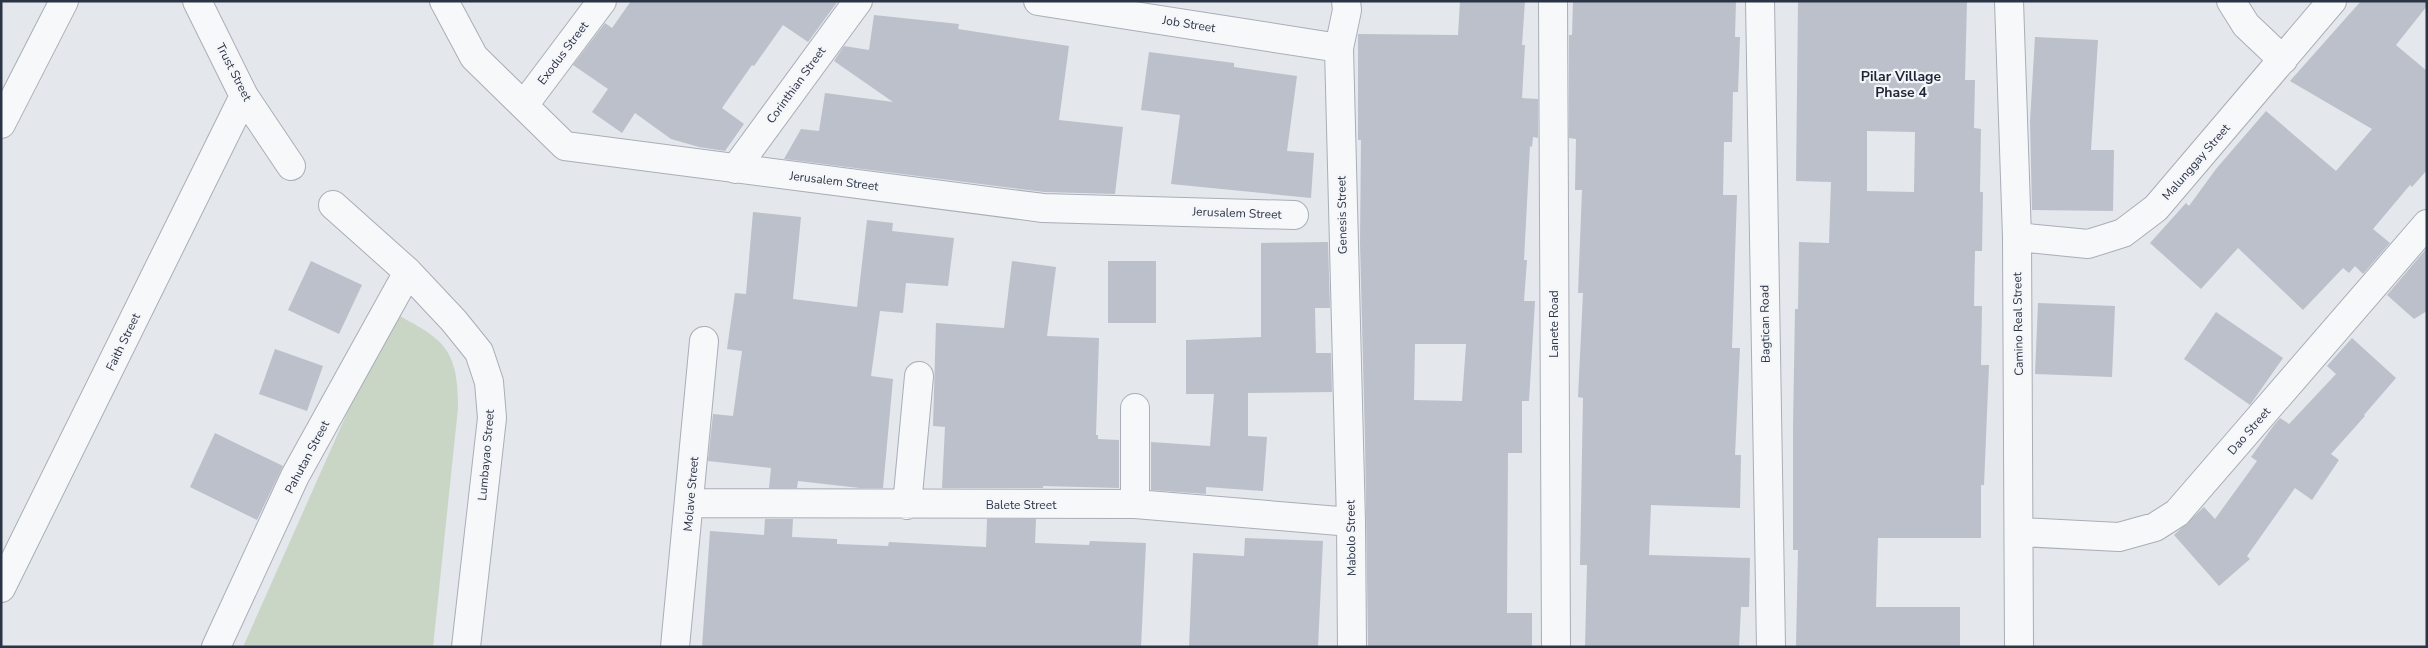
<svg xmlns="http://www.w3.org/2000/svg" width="2428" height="648" font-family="'Nunito Sans',sans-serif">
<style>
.green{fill:#c9d6c5}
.building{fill:#bbc0ca;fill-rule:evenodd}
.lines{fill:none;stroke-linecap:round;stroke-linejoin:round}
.minor-casing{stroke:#a9aeb7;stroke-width:30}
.minor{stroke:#f7f8fa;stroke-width:28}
.labels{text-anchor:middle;stroke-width:4.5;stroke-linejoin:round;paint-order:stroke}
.street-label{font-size:12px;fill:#2b3445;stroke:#f4f6f9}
.neighbourhood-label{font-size:14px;font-weight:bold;fill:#1d2536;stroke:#f4f6f9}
</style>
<rect width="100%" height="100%" fill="#e4e7ec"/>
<path class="green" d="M392 312C443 339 458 347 458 408L433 647H243Z"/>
<path class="building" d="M631 1H838L808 42 783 25 754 66 752 65 722 108 744 124 725 151 699 147 671 139 635 113 622 133 592 112 608 89 573 65 605 23 612 28Z
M1460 1H1525L1522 45H1525L1522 98 1538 99V138L1533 137 1532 147 1530 146 1524 260H1527L1524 301H1535L1529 401H1522V453H1508L1507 613H1532V647H1368L1365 441 1360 242 1361 140H1358V34L1458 35ZM1415 344H1466L1462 401 1414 400Z
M1573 1H1736L1735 37H1740L1738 92H1733L1732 142H1724L1723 195H1737L1732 348H1740L1735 455H1741L1740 508 1651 505 1649 555 1750 558 1749 607H1741L1739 647H1585L1587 565H1580L1583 398 1578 397 1583 293H1578L1582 190H1575L1576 139 1569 138V35H1572Z
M1798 1H1967L1965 80H1975L1974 128 1981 129 1980 192H1983L1982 251H1975L1974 306H1982L1981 365H1989L1984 485H1981V538H1878L1876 607H1960V647H1796L1798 550H1793V428L1795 309H1798L1799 242 1829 243 1831 182 1796 181ZM1867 131 1915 132 1914 192 1867 191Z
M2361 1H2427V6L2396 45 2427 71V170L2412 187 2410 185 2373 229 2390 243 2363 274 2355 266 2349 273 2343 268 2303 310 2238 248 2201 289 2150 243 2186 203 2189 206 2216 169 2266 111 2336 171 2372 129 2290 81Z
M874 15 959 24 958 29 1069 46 1059 120 1123 127 1115 194 1044 192 784 159 801 129 819 131 825 93 893 102 834 61 844 46 869 50Z
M2035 37 2098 40 2091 150H2114L2113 211 2032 210 2030 121Z
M1149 52 1234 63V67L1297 76 1287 151 1314 153 1311 198 1171 184 1180 115 1141 110Z
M753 212 801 217 793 299 857 307 867 220 893 223 892 231 954 238 948 286 906 283 903 313 880 311 871 376 893 379 883 488H860L798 481 797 488H769L771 468 708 461 713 414 733 416 742 351 727 349 735 293 746 294Z
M1328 242 1330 308H1315L1316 353H1331L1332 392 1248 393V436L1267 437 1263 491 1206 487V494L1151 490V442L1210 446 1214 394H1186V340L1261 337V243Z
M2427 248V311L2414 319 2387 295Z
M311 261 362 285 339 334 288 310Z
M1012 261 1056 267 1047 336 1099 338 1096 435H1098V439L1119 440V488L1043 486V488H942L945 427 933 426 936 323 1004 328Z
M1108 261H1156V323H1108Z
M2038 303 2115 306 2112 377 2035 374Z
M2216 312 2283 358 2250 405 2184 359Z
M2352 338 2396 378 2364 415 2365 416 2331 454 2339 460 2312 500 2295 488 2247 556 2250 559 2219 586 2174 535 2204 507 2215 519 2257 461 2251 457 2274 425 2280 418 2289 424 2336 374 2327 366Z
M275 349 323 366 307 411 259 394Z
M215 433 283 466 257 520 190 487Z
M765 519H793L792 537 837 539V544L888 546 889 542 986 547 987 519H1036L1035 543 1089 545 1090 541 1146 543 1141 647H702L710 531 764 535Z
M1245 538 1323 541 1318 647H1189L1193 553 1244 556Z"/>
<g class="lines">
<defs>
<path id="minor" d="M197 1 244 96 291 166
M444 1 474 57 565 146 1043 208 1294 215
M1038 1 1339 48
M1346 1 1347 10 1339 48 1351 522 1352 647
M1553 1 1556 647
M1760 1 1771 647
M2009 1 2017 237 2019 647
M2231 1 2246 25 2283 60
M524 105 602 1
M1 124 64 1
M735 169 858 1
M333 205 408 272 454 321 479 352 489 382 492 418 466 647
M2017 237 2088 244 2123 233 2156 208 2332 1
M1135 408V504
M690 503 1135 504 1351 522
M907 505 919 376
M2020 532 2119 537 2155 527 2177 513 2427 224
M1 588 244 96
M216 647 295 476 408 272
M675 647 704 341"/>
</defs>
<use href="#minor" class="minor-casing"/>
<use href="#minor" class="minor"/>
</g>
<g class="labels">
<g class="street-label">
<text transform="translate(1189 24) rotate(9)" y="4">Job Street</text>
<text transform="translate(563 53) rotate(-53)" y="4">Exodus Street</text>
<text transform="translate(234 72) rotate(63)" y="4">Trust Street</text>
<text transform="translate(796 85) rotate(-54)" y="4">Corinthian Street</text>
<text transform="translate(2196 162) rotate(-49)" y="4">Malunggay Street</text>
<text transform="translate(834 181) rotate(7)" y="4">Jerusalem Street</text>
<text transform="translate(1237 213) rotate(2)" y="4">Jerusalem Street</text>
<text transform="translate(1342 215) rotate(-91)" y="4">Genesis Street</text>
<text transform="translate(1554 324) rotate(-90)" y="4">Lanete Road</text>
<text transform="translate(1765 324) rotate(-91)" y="4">Bagtican Road</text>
<text transform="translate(2018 324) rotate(-91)" y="4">Camino Real Street</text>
<text transform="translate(123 342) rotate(-64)" y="4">Faith Street</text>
<text transform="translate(2249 431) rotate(-49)" y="4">Dao Street</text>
<text transform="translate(486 455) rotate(-85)" y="4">Lumbayao Street</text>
<text transform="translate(307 457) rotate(-62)" y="4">Pahutan Street</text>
<text transform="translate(691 494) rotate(-85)" y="4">Molave Street</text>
<text x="1021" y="509">Balete Street</text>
<text transform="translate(1351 538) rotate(-91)" y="4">Mabolo Street</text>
</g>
<g class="neighbourhood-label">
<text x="1901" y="81">Pilar Village<tspan x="1901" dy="16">Phase 4</tspan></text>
</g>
</g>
<rect width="2428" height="648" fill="none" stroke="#2b3445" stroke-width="5"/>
</svg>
